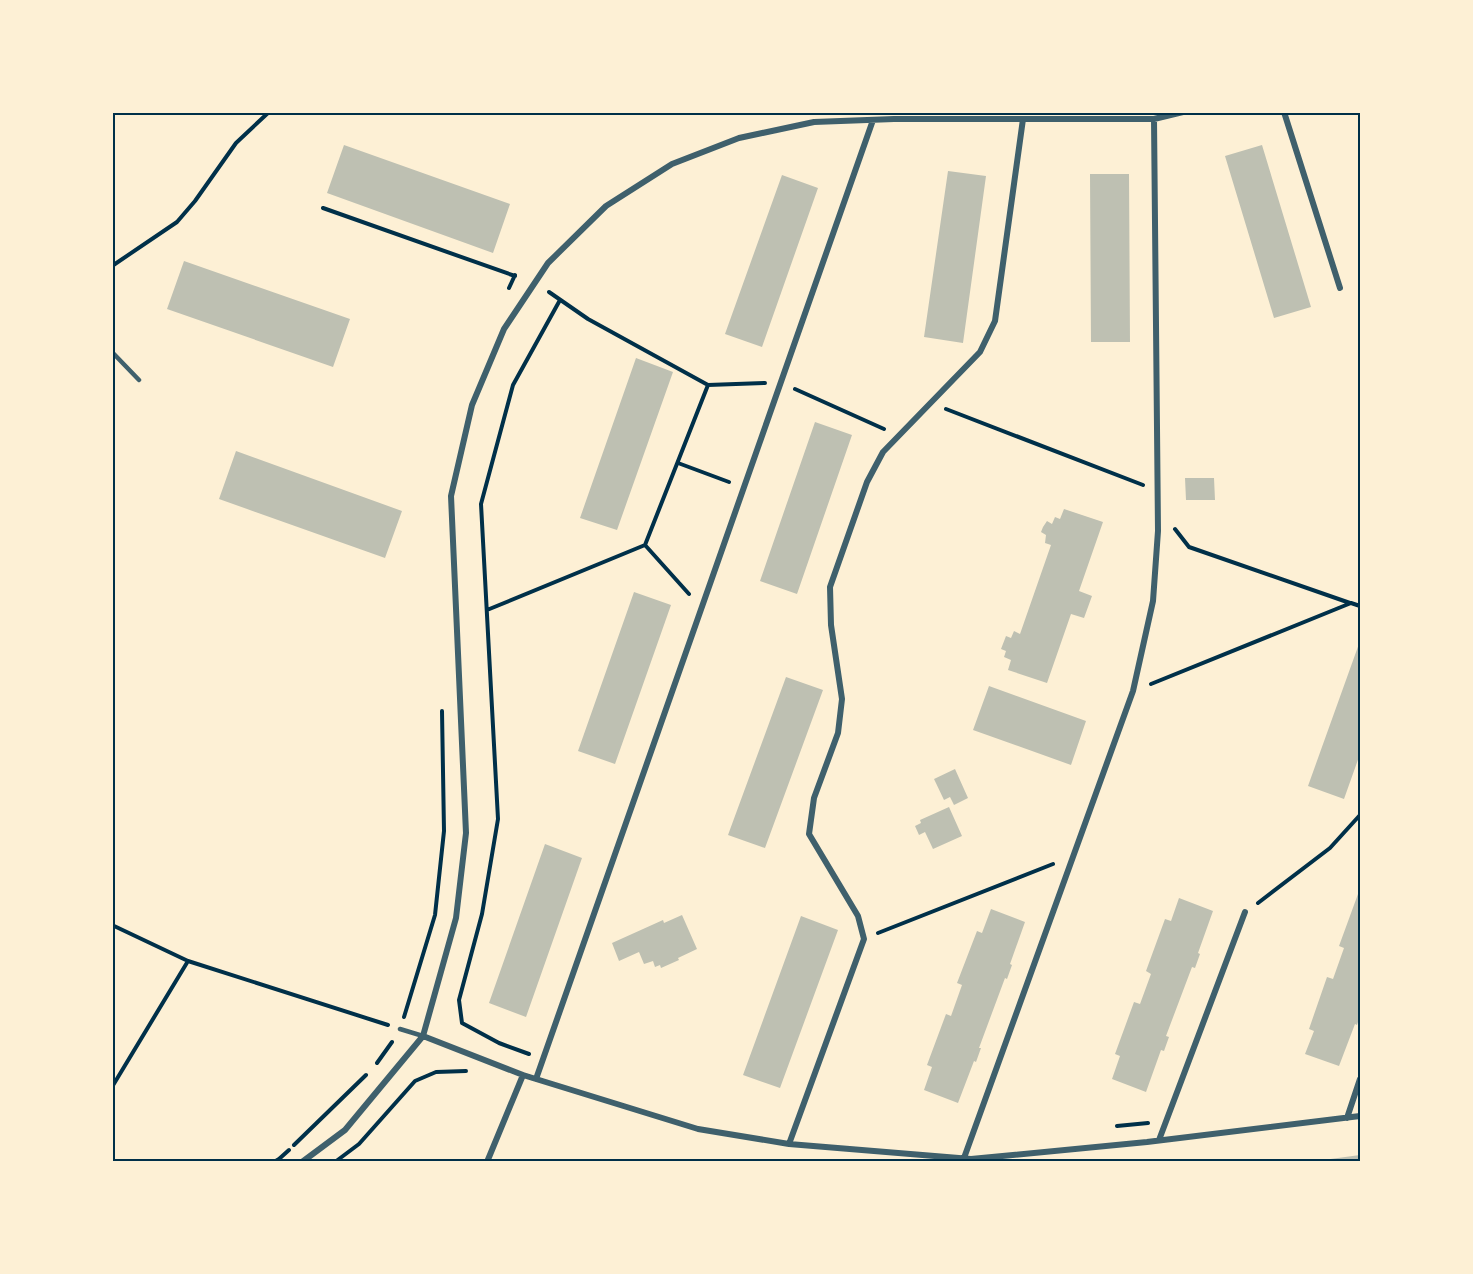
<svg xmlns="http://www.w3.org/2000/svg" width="1473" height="1274" font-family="Raleway,sans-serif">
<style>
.building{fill:#bec0b2}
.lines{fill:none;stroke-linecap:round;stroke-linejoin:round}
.path{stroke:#003049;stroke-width:4}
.service{stroke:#3f606c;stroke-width:4.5}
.minor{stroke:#3f606c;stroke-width:6}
.neatline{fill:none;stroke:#003049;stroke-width:2}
</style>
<rect width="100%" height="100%" fill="#fdf0d5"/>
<path class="building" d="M344 145 510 204 493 253 327 193Z
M1262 145 1311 307 1274 318 1225 156Z
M948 171 986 176 963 343 924 337Z
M1090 174H1129L1130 342H1091Z
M782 175 818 188 762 347 725 334Z
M184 261 350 319 333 367 167 309Z
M636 358 673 372 617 530 580 518Z
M815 422 852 435 797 594 760 581Z
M236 451 402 511 385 558 219 499Z
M1185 478H1214L1215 500H1186Z
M1064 509 1103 522 1079 591 1092 596 1084 618 1071 614 1047 683 1008 670 1011 660 1004 657 1006 651 1001 649 1006 636 1011 638 1014 631 1020 634 1051 545 1045 543 1046 535 1041 532 1043 527 1047 521 1052 524 1055 517 1060 519Z
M634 592 671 605 615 764 578 751Z
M1360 641V754L1344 799 1308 786Z
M786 677 823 690 765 848 728 835Z
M989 686 1086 721 1071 765 973 730Z
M955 769 968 798 954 805 950 797 944 800 934 779Z
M949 807 962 836 933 849 925 832 919 835 915 826 921 823 920 820Z
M545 844 582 858 526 1017 489 1003Z
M1358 894 1360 895V1016L1357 1025 1355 1024 1339 1066 1305 1054 1314 1031 1309 1029 1327 977 1333 979 1344 948 1339 946Z
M1179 898 1213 911 1198 953 1200 954 1195 968 1192 967 1166 1036 1169 1037 1164 1051 1161 1050 1146 1092 1112 1079 1120 1056 1115 1054 1134 1002 1140 1004 1151 974 1146 971 1165 919 1171 921Z
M991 909 1025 922 1010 964 1012 965 1007 979 1005 978 979 1048H981L976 1062 974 1061 958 1103 924 1090 932 1067 927 1065 946 1014 951 1016 962 985 957 983 977 931 982 933Z
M682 915 697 949 678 958 679 960 661 968 660 965 655 967 653 961 644 964 639 952 619 961 612 943 663 920 664 923Z
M801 916 838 930 780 1088 743 1075Z
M1360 1155V1161H1323V1160Z"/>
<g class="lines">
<path class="path" d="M323 208 515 276
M112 266 177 222 195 201 236 143 269 112
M509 288 515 275
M549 292 588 319 708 385 765 383
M795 389 884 429
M946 409 1143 485
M678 463 729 482
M1175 529 1189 547 1350 603
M645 545 689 594
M487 610 645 545 708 385
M1151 684 1351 603 1360 606
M1258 903 1330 848 1360 815
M112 925 188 961 388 1025
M878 933 1053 864
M404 1017 435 915 444 831 442 711
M529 1054 499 1043 462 1023 459 1000 482 914 498 819 481 504 513 385 560 300
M377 1063 392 1042
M112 1087 188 961
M1117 1126 1148 1123
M294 1145 366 1075
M274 1162 279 1159 289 1150
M335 1162 359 1144 415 1081 436 1072 466 1071"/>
<path class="service" d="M112 352 139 380
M400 1029 423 1036"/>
<path class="minor" d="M1284 112 1340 288
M423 1036 523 1075 698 1129 789 1144 971 1159 1147 1142 1360 1116
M536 1079 873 120
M1347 1118 1360 1079
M1159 1140 1245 912
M789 1144 864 939 858 916 809 834 814 798 838 733 842 699 831 625 830 587 867 482 883 452 980 352 995 321 1023 119
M964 1158 1133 691 1153 601 1158 531 1154 119
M302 1162 345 1130 423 1036 456 918 466 833 451 496 472 405 504 329 548 263 606 206 672 164 739 138 814 122 894 119H1154L1183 112
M487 1162 523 1075"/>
</g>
<rect width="1473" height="1274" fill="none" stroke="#fdf0d5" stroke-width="228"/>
<rect x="114" y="114" width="1245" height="1046" class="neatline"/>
</svg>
